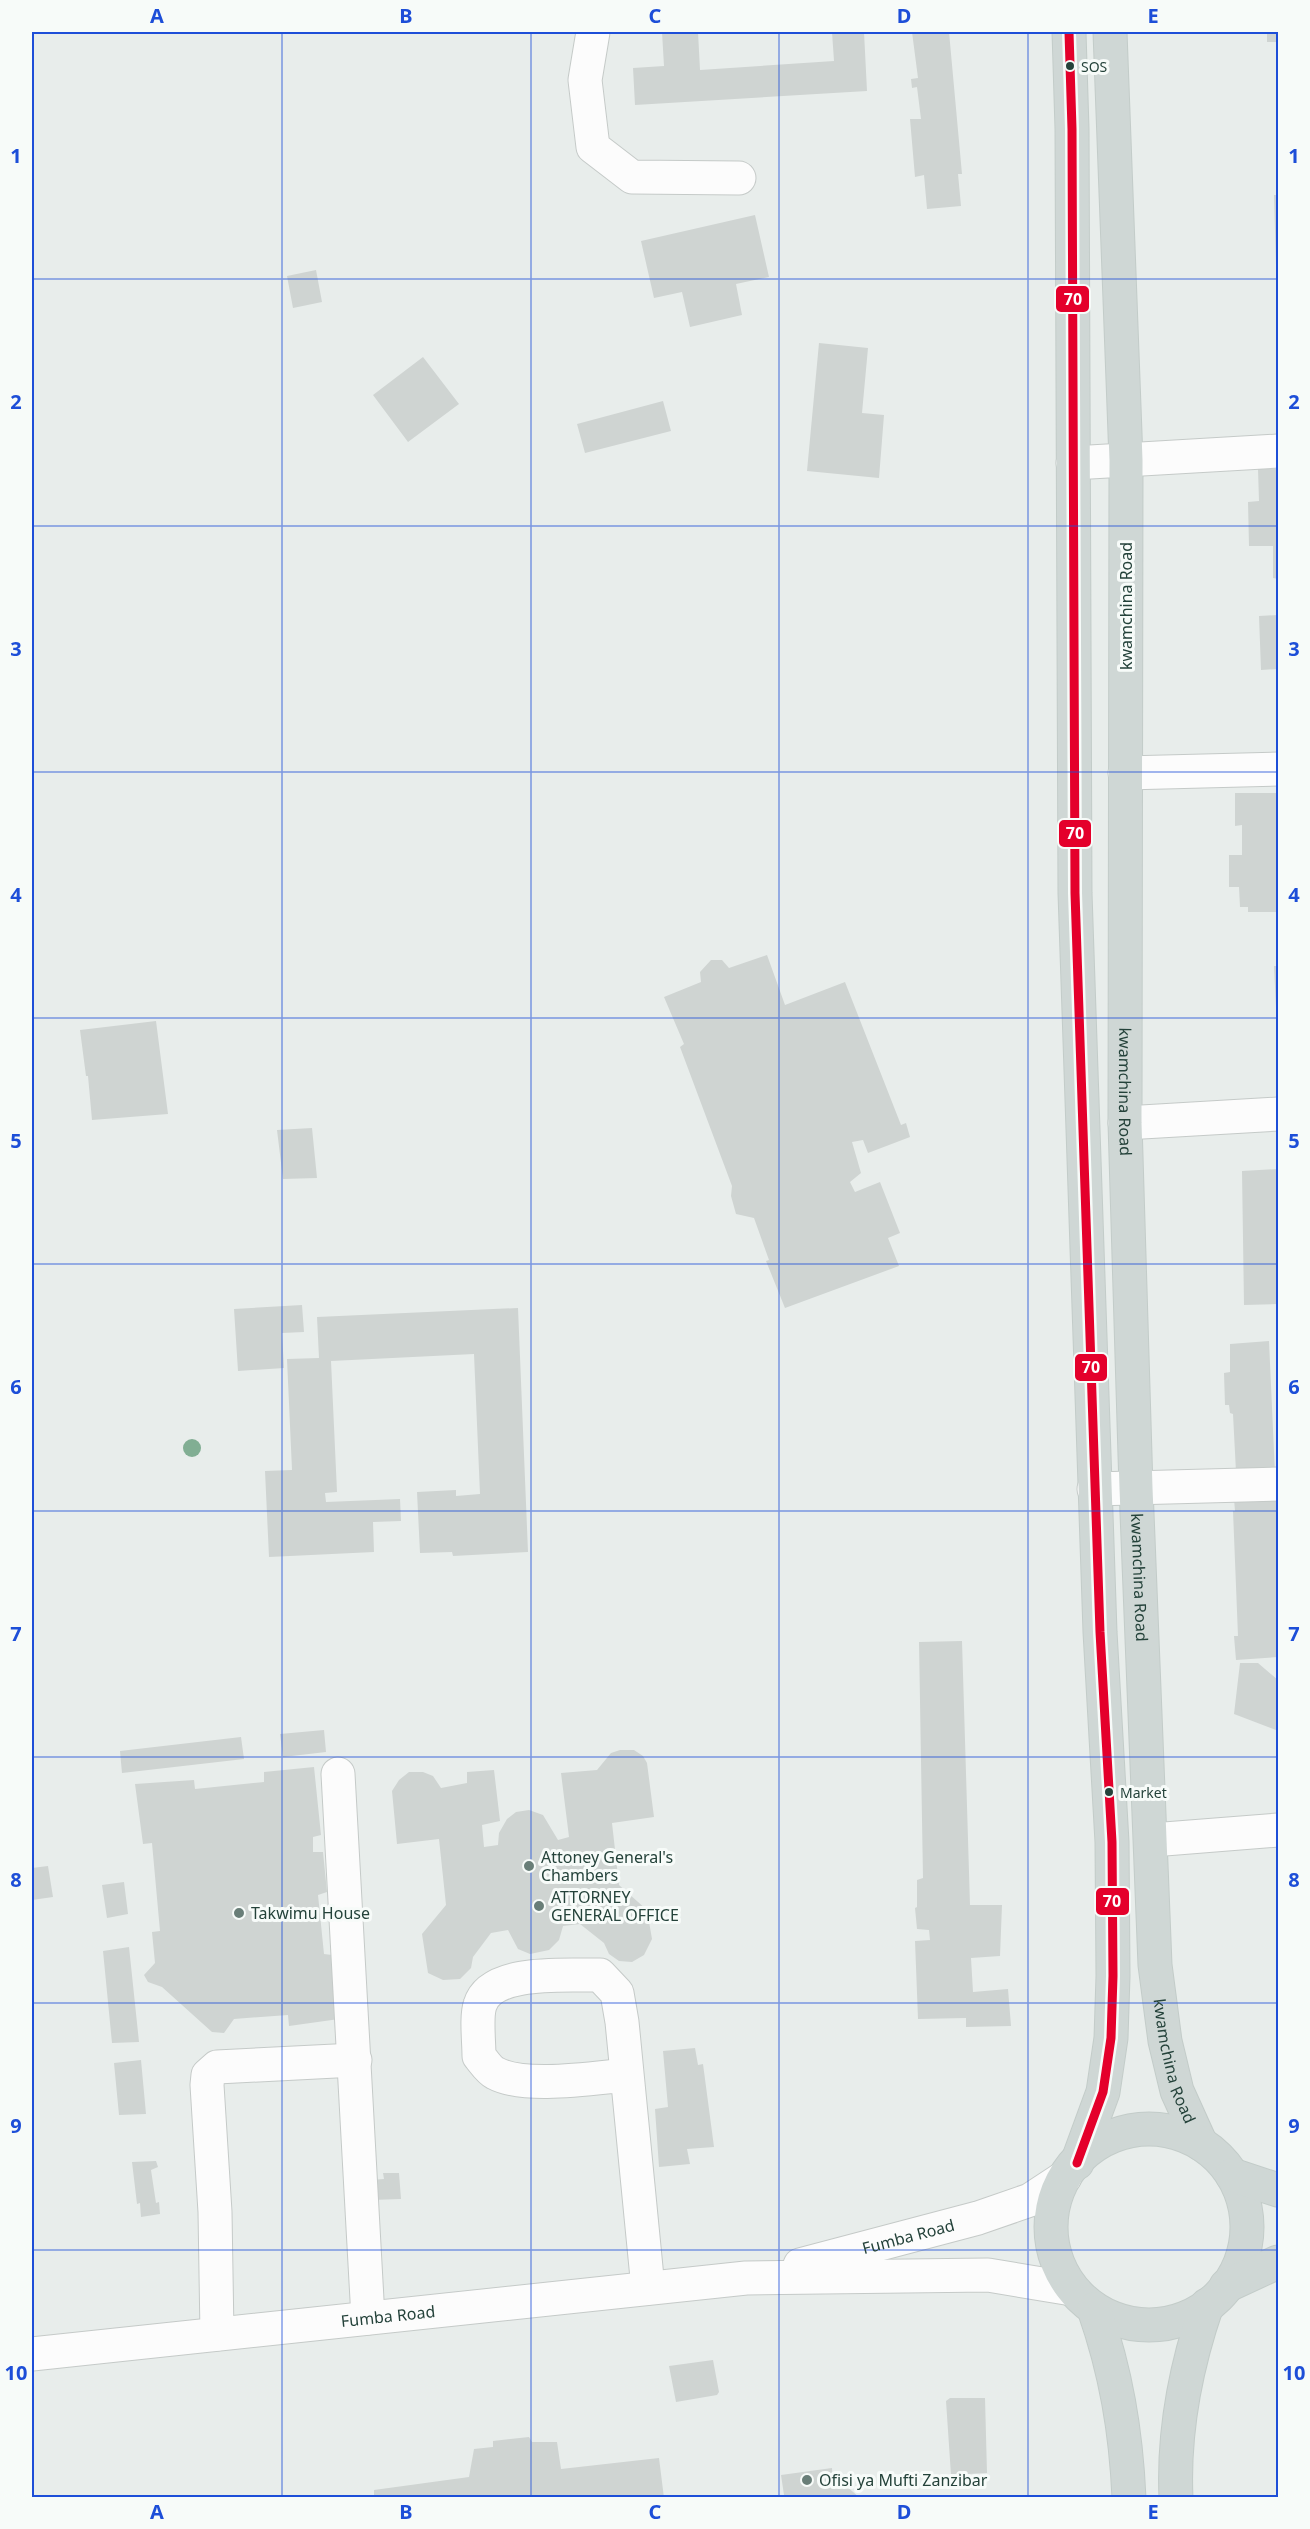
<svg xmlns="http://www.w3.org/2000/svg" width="1310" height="2529" font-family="'Noto Sans',sans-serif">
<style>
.building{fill:#cfd4d2}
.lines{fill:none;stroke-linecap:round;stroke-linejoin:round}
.minor-casing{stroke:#c5cac8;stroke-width:35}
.major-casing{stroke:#c3ccc9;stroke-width:35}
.minor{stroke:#fcfcfc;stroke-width:33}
.major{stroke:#cfd7d5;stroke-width:33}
.bus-1-casing{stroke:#f7fbf9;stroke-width:14}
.bus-1{stroke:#e4002b;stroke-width:9}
.tree{fill:#81ae93}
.grid{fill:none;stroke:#1d4ed8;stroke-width:1.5;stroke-opacity:0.55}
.bus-dot{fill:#24423a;stroke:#f7fbf9;stroke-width:2}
.poi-dot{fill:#697e78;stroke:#f7fbf9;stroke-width:2}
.labels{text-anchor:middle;stroke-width:6;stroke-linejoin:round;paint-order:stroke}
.bus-label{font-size:14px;fill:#24423a;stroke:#f7fbf9;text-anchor:start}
.street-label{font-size:16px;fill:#24423a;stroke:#f7fbf9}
.poi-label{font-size:16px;fill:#24423a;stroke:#f7fbf9;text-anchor:start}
.line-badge{stroke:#f7fbf9;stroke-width:2}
.badge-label{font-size:16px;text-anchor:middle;font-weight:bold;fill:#fff}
.neatline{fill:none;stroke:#1d4ed8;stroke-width:2}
.grid-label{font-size:20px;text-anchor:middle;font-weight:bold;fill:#1d4ed8}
</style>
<rect width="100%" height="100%" fill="#e8edeb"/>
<path class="building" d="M662 32H698L700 70 834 61 832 32H864L867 91 635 105 633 68 664 66Z
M912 32H949L962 174H958L961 206 927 209 924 175 915 177 910 119H921L917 87 912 88 911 79 918 78Z
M1267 32H1278V42H1267Z
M1274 195H1278V300H1277Z
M755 215 769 277 736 284 742 315 690 327 682 292 654 298 641 241Z
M316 270 322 302 293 308 287 276Z
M819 343 868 348 862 413 884 415 879 478 807 471Z
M423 357 459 404 408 442 373 395Z
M663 401 671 431 585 453 577 424Z
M1258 469H1278V579L1273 578V546H1249L1248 502 1259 501Z
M1278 615V669L1261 670 1259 616Z
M1235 793H1278V912H1248V907H1240L1239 887H1229V855H1242V825L1235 826Z
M767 955 785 1005 845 982 901 1125 906 1123 910 1137 868 1153 863 1140 852 1142 861 1173 850 1182 855 1192 880 1182 900 1233 888 1238 899 1266 785 1308 766 1261 769 1260 754 1218 736 1214 731 1196 732 1186 680 1047 684 1044 664 997 701 982 700 972 711 960H722L729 968Z
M1274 966H1278V1028H1277Z
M156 1021 168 1114 92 1120 88 1076H86L80 1030Z
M312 1128 317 1178 283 1179 277 1130Z
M1278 1169V1304L1244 1305 1242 1171Z
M302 1305 304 1332 282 1333 284 1368 238 1371 234 1309Z
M518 1308 528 1552 453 1556 452 1552 420 1553 417 1492 456 1490V1496L480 1494 474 1354 331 1361 337 1492 325 1493 326 1502 400 1499 401 1521 373 1522 374 1552 269 1557 265 1471 292 1470 287 1359 319 1358 317 1317Z
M1269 1341 1275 1474 1236 1472 1233 1414 1230 1413 1229 1405H1225L1224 1373 1230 1372V1344Z
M1278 1497V1657L1236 1660 1234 1636H1238L1233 1511H1235L1234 1499Z
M962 1641 970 1905H1002L1000 1956 971 1958 973 1992 1008 1989 1011 2026 966 2027V2018L918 2019 915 1941 930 1940 929 1930 917 1929 915 1908 917 1907V1880L923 1878 919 1642Z
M1240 1663H1258L1278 1680V1723L1276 1730 1234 1714Z
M324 1730 326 1752 283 1757 280 1734Z
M241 1737 244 1759 122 1773 120 1751Z
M620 1750H634L643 1756 647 1763 654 1817 612 1823 619 1885 647 1910 652 1939 644 1955 632 1962 619 1961 609 1954 604 1943 580 1924 563 1926 559 1940 549 1950 530 1954 518 1949 508 1930 491 1933 473 1957 471 1968 460 1979 443 1980 428 1973 422 1934 446 1905 439 1839 397 1844 392 1791 399 1780 409 1772H423L433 1776 441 1788 467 1783V1772L494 1770 500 1821 482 1825 484 1847 498 1845 499 1833 507 1819 516 1812 529 1810 543 1815 558 1840 569 1837 561 1773 597 1770 611 1753Z
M314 1767 321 1835 313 1837V1852H323L327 1892 318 1895 324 1954 332 1955 339 2019 289 2026 288 2015 234 2019 224 2033 212 2032 162 1987 148 1982 144 1975 155 1963 152 1932 160 1931 152 1843 143 1844 135 1784 194 1780 195 1789 264 1782V1772Z
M48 1866 53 1897 32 1900V1868Z
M124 1882 128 1914 107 1918 102 1885Z
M129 1947 139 2042 112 2043 103 1951Z
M695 2048 698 2065 703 2064 714 2147 687 2149 690 2164 659 2167 655 2109 668 2107 663 2051Z
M141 2060 146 2114 119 2115 114 2063Z
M156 2161 158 2167 151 2170 156 2203 159 2202 160 2214 141 2217 140 2203 137 2204 132 2162Z
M383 2173H399L401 2199 371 2200V2180L384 2179Z
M713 2360 719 2392 717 2395 676 2402 669 2366Z
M950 2398H985L987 2473 951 2475 946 2401Z
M529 2437 532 2442H557L561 2469 659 2458 664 2498H374V2490L469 2477 474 2449 493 2447V2441Z
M832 2468 833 2486 845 2485 860 2498H776L784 2495 781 2475Z"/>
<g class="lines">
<defs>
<g id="minor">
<path d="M593 32 585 80 593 147 632 177 739 178"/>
<path d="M1073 463 1278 451"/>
<path d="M1125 773 1278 769"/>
<path d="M1125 1123 1278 1114"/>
<path d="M1094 1489 1278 1484"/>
<path d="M338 1774 368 2318"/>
<path d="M1152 1840 1278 1830"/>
<path d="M627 2075C593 2078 524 2089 495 2073 489 2070 484 2062 479 2056 479 2042 476 2017 480 2005 491 1968 570 1976 600 1975L617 1993 622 2022 648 2288"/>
<path id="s1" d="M800 2265 978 2218 1030 2200 1065 2177"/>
<path d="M217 2334 215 2212 207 2085 208 2075 217 2067 355 2060"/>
<path id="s2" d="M32 2354 746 2278 988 2275 1072 2289"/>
</g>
<g id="major">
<path d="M1069 32 1072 129 1075 893 1100 1632 1112 1842 1113 1976 1111 2038 1103 2092 1077 2163"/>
<path id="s3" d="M1110 32 1126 460 1125 1123 1136 1488 1155 1965 1165 2041 1177 2091 1201 2144"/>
<circle cx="1149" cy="2227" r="98"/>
<path d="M1232 2175 1278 2190"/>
<path d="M1226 2286 1278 2262"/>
<path d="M1094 2309C1116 2372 1126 2431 1129 2498"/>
<path d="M1176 2498C1173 2432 1186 2366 1207 2305"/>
</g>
</defs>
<use href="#minor" class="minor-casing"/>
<use href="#major" class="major-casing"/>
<use href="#minor" class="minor"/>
<use href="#major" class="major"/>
<defs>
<path id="bus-1" d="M1069 32 1072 129 1075 893 1100 1632 1112 1842 1113 1976 1111 2038 1103 2092 1077 2163"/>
</defs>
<use href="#bus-1" class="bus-1-casing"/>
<use href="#bus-1" class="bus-1"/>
</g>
<circle class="tree" cx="192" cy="1448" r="9"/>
<path class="grid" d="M282 32V2498M531 32V2498M779 32V2498M1028 32V2498M32 279H1278M32 526H1278M32 772H1278M32 1018H1278M32 1264H1278M32 1511H1278M32 1757H1278M32 2003H1278M32 2250H1278"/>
<g class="bus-dot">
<circle cx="1070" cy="66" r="5"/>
<circle cx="1109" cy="1792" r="5"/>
</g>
<g class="poi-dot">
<circle cx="529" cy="1866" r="6"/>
<circle cx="539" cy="1906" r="6"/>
<circle cx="239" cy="1913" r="6"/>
<circle cx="807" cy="2480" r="6"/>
</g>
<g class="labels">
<g class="bus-label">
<text x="1081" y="72">SOS</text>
<text x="1120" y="1798">Market</text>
</g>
<g class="street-label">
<text transform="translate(1126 606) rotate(-90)" y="6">kwamchina Road</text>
<text dy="6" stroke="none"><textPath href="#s3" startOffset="1060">kwamchina Road</textPath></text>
<text dy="6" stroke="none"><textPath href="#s3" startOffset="1546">kwamchina Road</textPath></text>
<text dy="6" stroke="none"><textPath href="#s3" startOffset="2032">kwamchina Road</textPath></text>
<text dy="6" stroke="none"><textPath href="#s1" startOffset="112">Fumba Road</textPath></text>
<text dy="6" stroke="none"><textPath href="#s2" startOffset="358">Fumba Road</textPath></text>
</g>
<g class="poi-label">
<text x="541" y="1863">Attoney General's<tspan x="541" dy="18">Chambers</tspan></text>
<text x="551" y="1903">ATTORNEY<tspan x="551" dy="18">GENERAL OFFICE</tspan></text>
<text x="251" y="1919">Takwimu House</text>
<text x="819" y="2486">Ofisi ya Mufti Zanzibar</text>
</g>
</g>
<g class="line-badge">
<rect x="1055" y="285" width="35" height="28" rx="6" fill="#e4002b"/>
<rect x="1058" y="819" width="34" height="29" rx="6" fill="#e4002b"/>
<rect x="1074" y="1353" width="34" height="29" rx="6" fill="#e4002b"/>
<rect x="1095" y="1887" width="35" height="29" rx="6" fill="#e4002b"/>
</g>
<g class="badge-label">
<text x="1073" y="305">70</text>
<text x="1075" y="839">70</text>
<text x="1091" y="1373">70</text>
<text x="1112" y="1907">70</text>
</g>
<rect width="1310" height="2529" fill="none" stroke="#f7fbf9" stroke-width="66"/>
<rect x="33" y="33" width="1244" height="2463" class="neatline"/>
<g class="grid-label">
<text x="157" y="23">A</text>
<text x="406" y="23">B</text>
<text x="655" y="23">C</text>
<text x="904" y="23">D</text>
<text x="1153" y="23">E</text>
<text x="16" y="163">1</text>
<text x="1294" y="163">1</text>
<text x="16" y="409">2</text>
<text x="1294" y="409">2</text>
<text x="16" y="656">3</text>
<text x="1294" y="656">3</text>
<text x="16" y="902">4</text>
<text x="1294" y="902">4</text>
<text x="16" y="1148">5</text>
<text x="1294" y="1148">5</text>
<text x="16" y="1394">6</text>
<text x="1294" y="1394">6</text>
<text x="16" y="1641">7</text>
<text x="1294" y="1641">7</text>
<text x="16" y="1887">8</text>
<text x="1294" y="1887">8</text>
<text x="16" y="2133">9</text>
<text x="1294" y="2133">9</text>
<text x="16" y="2380">10</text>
<text x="1294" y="2380">10</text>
<text x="157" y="2519">A</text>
<text x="406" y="2519">B</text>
<text x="655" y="2519">C</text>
<text x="904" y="2519">D</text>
<text x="1153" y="2519">E</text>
</g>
</svg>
